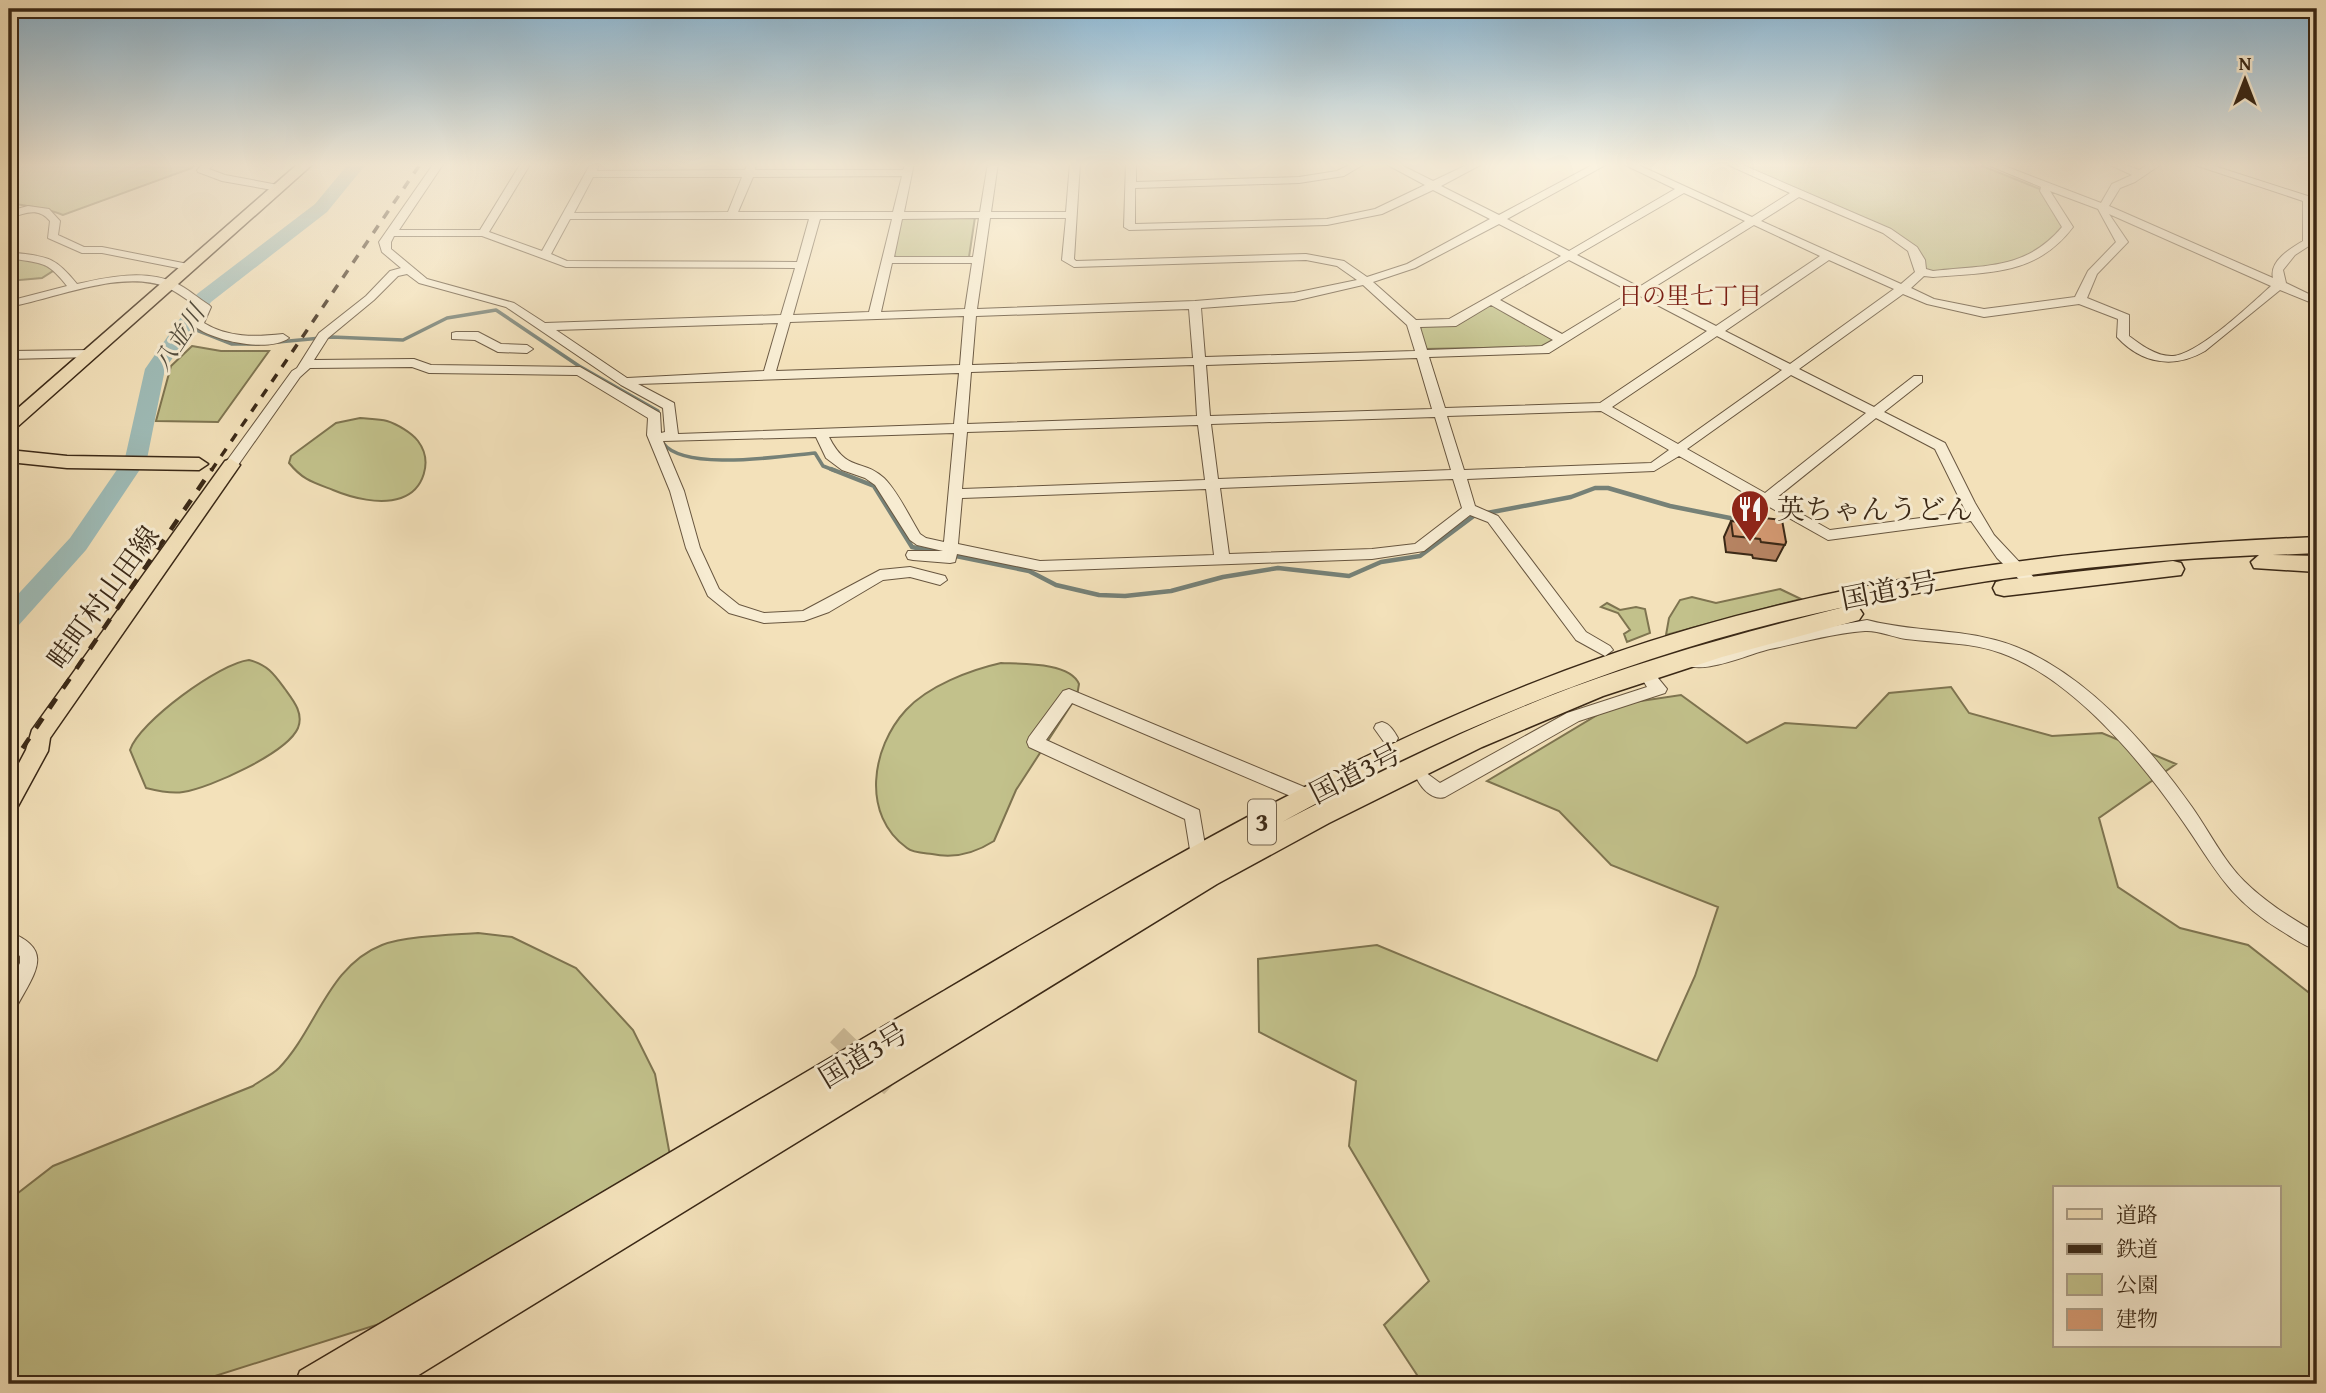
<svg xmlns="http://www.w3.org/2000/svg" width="2326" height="1393" font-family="'Gentium Book Plus','Noto Serif JP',serif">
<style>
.green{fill:#c2c18b;stroke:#7e7450;stroke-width:2;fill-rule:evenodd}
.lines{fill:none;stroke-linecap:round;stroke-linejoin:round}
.stream-far1{stroke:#768177;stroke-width:3.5}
.stream{stroke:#768177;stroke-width:4.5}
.river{fill:#9ebcb8;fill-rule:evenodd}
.minor-tunnel{stroke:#cebc99;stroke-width:20;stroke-dasharray:20 10;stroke-linecap:butt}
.minor-casing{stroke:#68563f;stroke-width:2}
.major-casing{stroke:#3a2816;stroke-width:3}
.highway-casing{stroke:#3a2816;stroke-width:3}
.minor{fill:#f7ecd2;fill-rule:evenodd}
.major{fill:#f3e1ba;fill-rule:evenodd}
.highway{fill:#f3e1ba;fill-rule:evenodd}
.rail-far1{stroke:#3a2816;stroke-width:3.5;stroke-dasharray:9 9;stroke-linecap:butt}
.rail{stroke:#3a2816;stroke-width:4.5;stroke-dasharray:12 12;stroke-linecap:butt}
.wall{fill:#b78463;stroke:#3a2816;stroke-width:2}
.building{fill:#d59a73;stroke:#3a2816;stroke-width:2}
.labels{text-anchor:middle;stroke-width:6;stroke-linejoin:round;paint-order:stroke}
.far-neighbourhood-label{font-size:24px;fill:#7a1f14;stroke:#f7ecd2}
.far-water-label{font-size:24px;font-style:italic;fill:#534d3e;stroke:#f7ecd2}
.shield{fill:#f7ecd2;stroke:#73634e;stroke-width:2}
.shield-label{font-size:26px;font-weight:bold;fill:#3a2816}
.poi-label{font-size:28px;fill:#3a2816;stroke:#f7ecd2;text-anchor:start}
.street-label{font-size:28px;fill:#3a2816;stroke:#f7ecd2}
</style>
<rect width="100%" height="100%" fill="#f3e1ba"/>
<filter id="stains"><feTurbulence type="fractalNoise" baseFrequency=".00286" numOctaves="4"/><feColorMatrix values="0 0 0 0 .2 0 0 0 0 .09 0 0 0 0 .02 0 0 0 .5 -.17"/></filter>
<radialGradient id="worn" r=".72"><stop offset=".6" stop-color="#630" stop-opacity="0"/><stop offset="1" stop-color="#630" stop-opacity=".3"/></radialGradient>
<path class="green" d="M9 163H196L192 168 63 215C42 206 29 208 9 202Z
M1736 163H1975L2040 189 2064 226C2028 271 1983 267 1930 273L1925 271 1892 231Z
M975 217 969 257H896L892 255 901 218Z
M9 257 43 262 56 269 42 278 9 281Z
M1490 305H1495L1552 337 1553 341 1542 347 1424 349 1420 329 1422 326H1455Z
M192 346 221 351H269L218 422 156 421 171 366Z
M360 418C369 419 379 419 387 421 397 424 412 433 418 441 433 461 424 490 401 498 380 505 352 498 333 490 312 482 303 480 289 463L291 456 336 423Z
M1780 589 1801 599 1666 635 1669 618 1680 600 1692 597 1716 603Z
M1607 603 1620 610 1636 607 1645 609 1650 633 1627 642 1624 634 1630 630 1618 613 1601 607Z
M249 660C268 665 274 674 285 689 293 700 304 713 298 728 287 753 210 788 183 792 171 794 158 791 146 788L130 750C139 722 220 663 249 660Z
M1001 663C1021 664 1070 662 1079 684L1077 696 1016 790 994 841C975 853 954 859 932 854 925 853 913 853 907 848 861 815 871 748 906 710 928 686 970 670 1001 663Z
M1951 687 1969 713 2052 736 2102 733 2176 764 2099 818 2118 887 2180 928 2248 945 2317 999V1384H1423L1384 1325 1429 1281 1349 1146 1356 1081 1259 1032 1258 959 1377 945 1657 1061 1695 976 1718 907 1611 865 1559 811 1487 781 1614 705 1681 695 1747 743 1785 723 1856 728 1889 693ZM2055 1188H2279V1346H2055Z
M478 933 512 937 576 968 633 1030 655 1074 673 1172 474 1294 193 1383 36 1384 9 1378V1200L53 1166 253 1086C261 1080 272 1075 279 1068 316 1030 328 966 382 945 406 936 451 935 478 933Z"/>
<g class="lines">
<path class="stream-far1" d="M189 319V327L232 344H259
M278 342 332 337 403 340 447 318 496 310 579 366 658 411C661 420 657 434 663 443 684 472 782 456 815 453L823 466 836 471"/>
<path class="stream" d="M831 469 874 486 912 547 936 552
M1487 513 1571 497 1595 488H1608L1670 506 1740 520
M951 555 1029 571 1056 585 1099 595 1125 596 1171 591 1223 577 1278 568 1349 576 1381 562 1420 556 1475 515"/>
<path class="river" d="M349 163H367L327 212 211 302 165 369 147 459 86 550 18 626 9 629V604L70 538 125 458 145 369 197 294 315 204Z"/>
<path class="minor-tunnel" d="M837 1035 891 1087"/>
<defs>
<path id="minor" d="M204 163H215L209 169 225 175 278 185 283 188 278 191 222 181 198 172 197 170Z
M434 163H444L399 230H480L521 163H531L489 232 542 251 591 163H599L597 171 745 170 748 163H756L755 170H903L906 163H914L904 212H980L988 163H998L991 212H1066L1070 163H1080L1074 259 1076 261 1306 254 1344 261 1367 277 1407 264 1490 219 1433 190 1382 214 1327 225 1129 230 1124 227 1126 163H1136V182L1299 177 1337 171 1353 163H1366L1344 176 1299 183 1135 188V224L1327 219 1375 209 1425 185 1384 163H1397L1433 181 1471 163H1484L1441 186 1499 215 1596 163H1609L1507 219 1569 251 1675 189 1621 163H1634L1752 217 1790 193 1724 163H1738L1891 229 1917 247 1925 260 1926 269 1933 271C1985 265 2026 270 2062 227L2040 191 2041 187 1983 163H1997L2101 203 2112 184 2132 175 2106 163H2120L2139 170 2151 163H2163L2135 182 2120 188 2109 206 2273 278C2269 261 2291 248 2303 241V201L2189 163H2205L2317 199V205L2313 204 2315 242 2295 255 2283 270 2286 283 2317 298V305L2280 290 2205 351C2174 369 2142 364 2117 337L2118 319 2079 304 1984 317 1927 304 1903 294 1799 369 1874 407 1914 376H1922V382L1884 412 1945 443 1975 503 1994 535 2040 584 2038 588H2028L1997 558 1971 521 1828 540 1679 456 1654 471 1467 479 1475 506 1498 516 1586 632 1610 646 1613 650 1605 656 1576 640 1488 522 1470 515 1424 551 1372 559 1040 571 957 554 955 562 950 563 913 560 908 559 906 555 908 551H943L917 545 910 540 875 485 865 478 842 470 826 458 816 437 663 441 684 491 700 548 719 589 739 605 764 613 803 611 880 570 910 567 945 576 947 580 940 585 910 577 883 580 829 612 804 621 764 623 729 613 708 596 686 548 670 491 647 435 648 418 577 375 429 373 412 367 310 368 300 377 236 468H226V462L292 371 297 368 319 333 366 296 390 271 401 268 382 252 379 242ZM902 176 893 212H738L753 177ZM593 177H742L728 212 574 213ZM2050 191 2098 209 2116 242 2088 271 2075 297 1984 309 1934 299 1911 288 1924 276 1933 277C1989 272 2036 276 2073 227ZM1684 193 1745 221 1639 287 1577 255ZM1799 197 1883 233 1908 251 1915 272 1901 284 1761 221ZM2109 214 2271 286C2252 303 2199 354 2173 356 2157 357 2141 345 2129 336V315L2087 298 2097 274 2128 242ZM979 218 973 257H894L902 219ZM990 218H1066L1062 260 1074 267 1306 260 1337 266 1357 280 1294 293 1195 301 977 309ZM570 219H809L797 262 567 261 551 254ZM820 219H892L869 312 793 315ZM1499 224 1561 256 1449 319 1416 320 1373 282 1415 268ZM1754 225 1820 256 1716 326 1648 291ZM394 236H482L566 267 795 268 781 315 545 323 514 303 427 279 391 249V242ZM1569 260 1631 292 1562 334 1500 300ZM1829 260 1894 289 1790 364 1725 331ZM892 263H972L965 309 881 312ZM407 274 419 283 506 307 621 385 663 408 665 432 661 433 660 413 580 367 431 365 414 359 314 360 328 338 374 300 398 276ZM1363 285 1407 325 1415 351 1205 357 1201 308 1294 301ZM1640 296 1707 331 1600 403 1445 408 1429 357 1549 353ZM1491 305 1553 340 1542 346 1427 350 1420 327 1456 326ZM1189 309 1193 358 972 365 976 316ZM964 316 960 365 776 371 790 322ZM778 323 764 371 627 378 556 330ZM1717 336 1782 370 1678 444 1612 407ZM1417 358 1432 409 1210 416 1206 365ZM1194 365 1197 416 967 424 971 372ZM959 373 954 424 678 434 674 403 638 384ZM1791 375 1866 413 1765 493 1687 449ZM1601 411 1669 450 1651 463 1464 470 1447 416ZM1435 417 1451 470 1218 479 1211 424ZM1876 418 1935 449 1966 512 1830 530 1775 499ZM1198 425 1205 480 962 489 967 432ZM954 433 944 542 926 538 920 534C909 516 898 492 884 478 862 458 847 473 829 437ZM1453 479 1462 508 1415 544 1372 549 1229 554 1220 488ZM1206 489 1214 555 1040 561 958 544 962 498Z
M28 206 49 209 60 221 58 235 84 247H102L188 264 194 267 188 270 102 253H82L48 238 50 221C37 206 25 214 9 218V211Z
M9 252C45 257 53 254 77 284 108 277 145 269 176 283 188 289 198 298 209 305L211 307 204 323C229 338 255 337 283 334L289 338C269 353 210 341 192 324L199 308C188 301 178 292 166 287 121 269 54 299 9 307V301L67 286C46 259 41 264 9 258Z
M456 332H478L501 344 527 345 533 349 527 353 498 352 475 340 452 339V333Z
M90 350 96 354 94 357 9 359V351Z
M1867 620C1920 634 1978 627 2028 652 2095 684 2150 748 2192 807 2209 831 2223 860 2244 881 2265 902 2291 918 2317 933V950C2304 946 2292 937 2280 930 2225 896 2214 865 2179 816 2137 756 2071 678 2001 653 1971 642 1937 643 1906 639 1893 637 1877 630 1865 631 1833 633 1801 643 1770 649 1751 653 1694 680 1680 660L1688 654 1713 655 1751 641Z
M1652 676 1658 678 1667 689 1665 693 1579 721 1445 797C1433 801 1422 789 1417 779L1419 774 1425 772 1440 783 1567 713 1647 687 1644 682Z
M1069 689 1314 791 1316 796 1314 801 1308 803 1302 801 1072 703 1046 740 1199 810 1207 857 1204 862 1198 864 1192 862 1185 819 1029 747 1027 742 1029 737 1063 691Z
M1382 722C1390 724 1394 731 1398 738L1396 742H1384L1374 728 1376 724Z
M9 932C57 950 33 975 16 1008L9 1011V984L20 963V956L9 949Z"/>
<path id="major" d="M299 163H314L15 429 9 430V416Z
M9 450 67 456 199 458 208 464 199 470 67 468 9 462Z
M231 459 240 465 50 738 48 751 17 808 9 811V782L26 750 32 730 225 461Z"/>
<path id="highway" d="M2317 537V553L2272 555 2317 556V572L2254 568 2251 562 2259 555C2121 561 1986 577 1851 606L1859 608 1863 614 1859 620 1722 657 1603 696 1482 747 1329 823 1217 884 404 1384H354L357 1378 346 1384H295L300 1371C514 1245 728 1118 942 992 1157 865 1370 738 1606 656 1835 576 2076 547 2317 537ZM1844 607C1742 633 1640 660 1542 699 1453 735 1367 778 1282 822 1458 724 1647 649 1844 607Z
M2173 561 2181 563 2184 569 2181 575 2004 596 1996 594 1993 588 1996 582 2004 580Z"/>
</defs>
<use href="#minor" class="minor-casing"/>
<use href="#major" class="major-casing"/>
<use href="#highway" class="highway-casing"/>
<use href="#minor" class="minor"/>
<use href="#major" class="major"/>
<use href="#highway" class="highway"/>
<path class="rail-far1" d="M211 471 421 163"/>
<path class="rail" d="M9 768 212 469"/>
</g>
<path class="wall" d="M1737 515 1786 542 1776 561 1753 558 1752 555 1726 552 1724 537 1731 521H1734Z"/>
<path class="building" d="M1737 515 1782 520 1786 542 1785 545 1761 542 1760 539 1733 536 1731 521 1739 522Z"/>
<linearGradient id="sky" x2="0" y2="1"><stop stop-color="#8ab7d5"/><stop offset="0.46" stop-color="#faf2e0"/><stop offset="1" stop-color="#faf2e0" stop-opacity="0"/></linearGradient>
<rect width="2326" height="358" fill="url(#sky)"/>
<defs>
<symbol id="restaurant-pin" viewBox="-11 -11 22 30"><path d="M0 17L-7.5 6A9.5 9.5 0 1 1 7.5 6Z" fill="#8f2418" stroke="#f7ecd2"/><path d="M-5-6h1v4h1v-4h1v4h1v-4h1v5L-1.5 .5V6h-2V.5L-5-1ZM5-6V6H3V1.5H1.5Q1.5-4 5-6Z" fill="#fff"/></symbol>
</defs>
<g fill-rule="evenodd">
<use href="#restaurant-pin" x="1728" y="487" width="44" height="60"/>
</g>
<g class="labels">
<g class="far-neighbourhood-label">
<text x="1690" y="304">日の里七丁目</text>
</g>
<g class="far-water-label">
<text transform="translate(179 338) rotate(-57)" y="8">八並川</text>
</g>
<rect class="shield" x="1248" y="799.5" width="28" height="45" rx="5"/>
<g class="shield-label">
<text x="1262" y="831">3</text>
</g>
<g class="poi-label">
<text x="1777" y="519">英ちゃんうどん</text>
</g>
<g class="street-label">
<text transform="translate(1889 590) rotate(-11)" y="10">国道3号</text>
<text transform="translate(103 597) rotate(-54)" y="10">畦町村山田線</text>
<text transform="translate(1355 773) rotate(-27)" y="10">国道3号</text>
<text transform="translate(863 1055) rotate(-31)" y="10">国道3号</text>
</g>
</g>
<rect width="2326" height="1393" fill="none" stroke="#f3e1ba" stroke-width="35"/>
<rect x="10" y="10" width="2305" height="1372" fill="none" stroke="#3a2816" stroke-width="3.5"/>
<rect x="18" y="18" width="2291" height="1358" fill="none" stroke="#3a2816" stroke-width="2"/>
<rect x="2053" y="1186" width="228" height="161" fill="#f7ecd2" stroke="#ab9e87" stroke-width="2"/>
<rect x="2067" y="1209" width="35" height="10" fill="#f3e1ba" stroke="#ab9e87" stroke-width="2"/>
<text x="2116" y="1222" font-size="21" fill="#3a2816">道路</text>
<rect x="2067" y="1244" width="35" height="10" fill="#3a2816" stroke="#ab9e87" stroke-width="2"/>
<text x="2116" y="1256" font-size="21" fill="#3a2816">鉄道</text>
<rect x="2067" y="1274" width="35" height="21" fill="#c2c18b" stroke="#ab9e87" stroke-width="2"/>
<text x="2116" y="1292" font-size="21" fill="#3a2816">公園</text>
<rect x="2067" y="1309" width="35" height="21" fill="#d59a73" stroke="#ab9e87" stroke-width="2"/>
<text x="2116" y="1326" font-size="21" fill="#3a2816">建物</text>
<g transform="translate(2245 80)" stroke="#f7ecd2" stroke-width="5" paint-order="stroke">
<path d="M0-5L12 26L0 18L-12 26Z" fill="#3a2816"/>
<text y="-10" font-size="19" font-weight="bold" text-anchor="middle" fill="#3a2816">N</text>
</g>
<rect width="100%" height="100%" filter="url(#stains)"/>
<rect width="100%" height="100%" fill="url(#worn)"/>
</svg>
